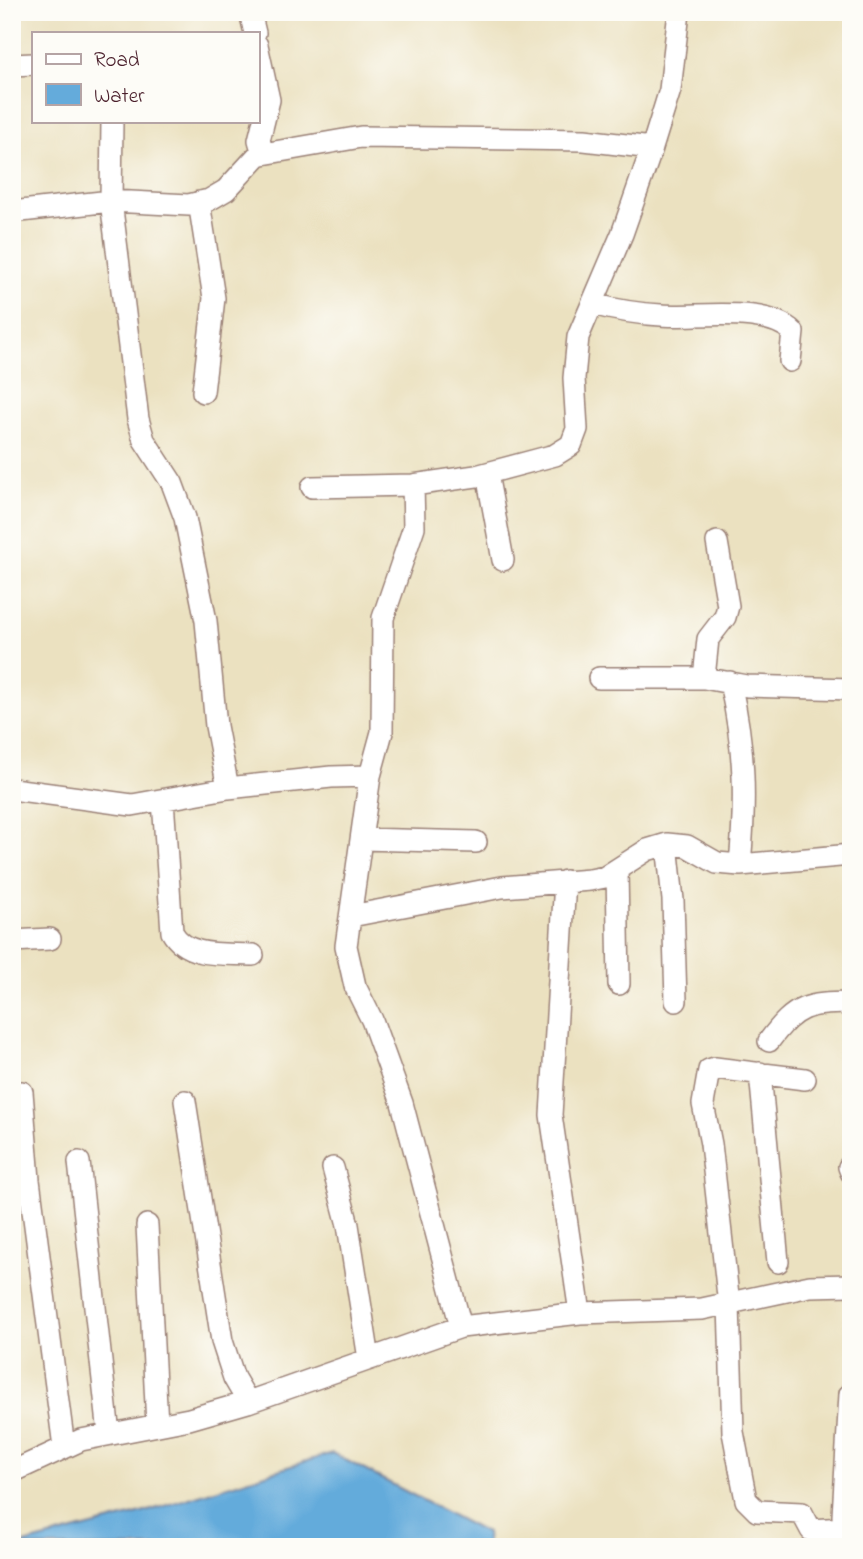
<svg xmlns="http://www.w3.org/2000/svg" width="863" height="1559" font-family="'Indie Flower',sans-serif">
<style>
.water{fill:#64abdb;stroke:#576583;stroke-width:2}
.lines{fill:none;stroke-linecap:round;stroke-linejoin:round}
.minor-casing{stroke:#9a8076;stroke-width:24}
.minor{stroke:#fff;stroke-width:21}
</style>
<rect width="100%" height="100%" fill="#fdfcf7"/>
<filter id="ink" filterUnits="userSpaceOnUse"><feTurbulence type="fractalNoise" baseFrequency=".0143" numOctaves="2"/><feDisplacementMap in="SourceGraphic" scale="14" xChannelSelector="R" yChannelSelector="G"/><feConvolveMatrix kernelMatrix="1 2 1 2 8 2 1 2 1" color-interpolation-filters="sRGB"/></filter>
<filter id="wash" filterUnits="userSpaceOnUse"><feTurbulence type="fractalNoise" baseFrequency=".00686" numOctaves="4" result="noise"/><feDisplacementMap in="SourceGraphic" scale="28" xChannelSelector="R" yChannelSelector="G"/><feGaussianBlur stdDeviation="1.57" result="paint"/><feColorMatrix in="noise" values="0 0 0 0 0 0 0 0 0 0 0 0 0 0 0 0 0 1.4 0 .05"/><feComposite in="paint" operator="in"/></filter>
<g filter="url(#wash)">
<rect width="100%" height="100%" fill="#ebe1c0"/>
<path class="water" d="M332 1453 486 1533 487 1547H12L142 1513Z"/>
</g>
<g filter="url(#ink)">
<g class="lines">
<defs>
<path id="minor" d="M250 12 255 33
M257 45 269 100 259 140 263 154 361 137 584 140 652 148
M12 65 33 64
M112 121 111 201 138 419 144 440 172 483 185 518 206 621 216 726 228 788
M199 202 214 298 203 392
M12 212 111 201 189 205 209 200 226 190 261 152
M592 304C615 310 638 314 661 315 696 318 766 305 793 332L790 361
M487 474 503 560
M413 485 414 527 383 618 382 732 370 776 346 946 355 986 372 1020 402 1103 461 1327
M312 487 413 485 476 476 555 455 571 445 577 429 574 378 578 337 622 234 652 148 670 90 679 12
M599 678H704L747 686 851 689
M704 678 708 639 725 617 728 606 717 542
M730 682C745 750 746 797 740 865
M12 789 132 805 228 788 331 777 370 776
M163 800 172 932C187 959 225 953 253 955
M362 839 476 842
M667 844 673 900 676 1001
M617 870 619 984
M565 881 551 1115 580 1313
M351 916 502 887 590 880 605 877 647 850 667 844 687 846 717 863 740 865 851 855
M12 941 50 939
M769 1041C797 1004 806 1004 851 1003
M760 1073 778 1262
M805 1079 715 1068 709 1070 703 1104 711 1144 729 1305 733 1432 746 1500 757 1511 802 1513 811 1530 844 1528
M22 1092 29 1180 64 1447
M185 1101 222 1341 234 1378 248 1402
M79 1162 109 1434
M849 1167 851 1172
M333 1168 348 1225 369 1359
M147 1225 157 1425
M850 1394 843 1516 851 1545
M12 1472 81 1440 189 1419 248 1402 461 1327 580 1313 702 1309 810 1286 851 1285"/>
</defs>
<use href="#minor" class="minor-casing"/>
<use href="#minor" class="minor"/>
</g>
</g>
<rect width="863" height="1559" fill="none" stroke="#fdfcf7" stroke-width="42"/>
<rect x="32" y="32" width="228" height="91" fill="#fdfcf7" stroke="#b5a4a5" stroke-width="2"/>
<rect x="46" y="54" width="35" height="10" fill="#ffffff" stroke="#b5a4a5" stroke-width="2"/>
<text x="94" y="66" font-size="21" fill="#4a1f2b">Road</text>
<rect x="46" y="84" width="35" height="21" fill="#64abdb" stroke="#b5a4a5" stroke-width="2"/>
<text x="94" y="102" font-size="21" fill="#4a1f2b">Water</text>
</svg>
